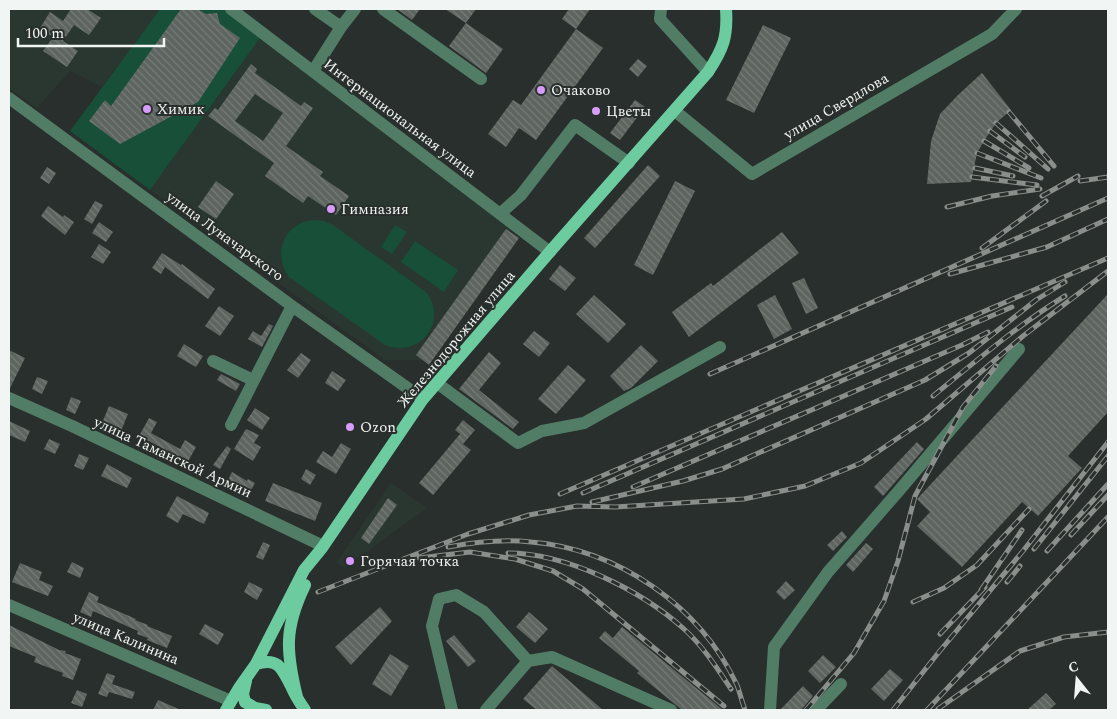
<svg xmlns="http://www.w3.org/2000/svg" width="1117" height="719" font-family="Spectral,serif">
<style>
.built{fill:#2a3730}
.pitch{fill:#174f38}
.building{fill:url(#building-back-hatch);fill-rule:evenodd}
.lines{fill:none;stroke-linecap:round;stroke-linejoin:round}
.minor{stroke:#517d67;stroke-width:12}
.major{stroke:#6ccca0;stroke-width:12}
.rail-casing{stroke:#8a8f8c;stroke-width:5}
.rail{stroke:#292f2c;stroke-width:3;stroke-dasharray:9;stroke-linecap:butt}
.poi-dot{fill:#d79bf9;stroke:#292f2c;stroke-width:2}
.labels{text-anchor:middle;stroke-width:4;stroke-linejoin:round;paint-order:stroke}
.poi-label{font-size:15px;fill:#f1f5f3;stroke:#292f2c;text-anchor:start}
.street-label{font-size:15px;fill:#f1f5f3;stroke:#292f2c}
</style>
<defs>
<pattern id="building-back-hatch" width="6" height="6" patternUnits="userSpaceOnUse" patternTransform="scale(1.25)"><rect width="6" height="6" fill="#5e6561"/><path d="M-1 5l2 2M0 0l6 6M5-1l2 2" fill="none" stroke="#767c78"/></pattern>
</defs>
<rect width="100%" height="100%" fill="#292f2c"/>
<path class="built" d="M11 9H160L102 87 70 71 37 108 9 88V11Z
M260 38 511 228 422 360H385L150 190Z
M391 483 427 508 344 568 337 562Z"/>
<path class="pitch" d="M160 9H223L260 38 150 190 70 131Z
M314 220 324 221 333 225 426 292C449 321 420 359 385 345L289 277C272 254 284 222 314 220Z
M395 225 407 232 392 254 381 247Z
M415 241 458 270 444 292 401 262Z"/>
<path class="building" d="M71 9H87L101 18 89 35 74 25 63 41 78 51 67 67 43 51 53 37 40 28 50 12 63 21Z
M181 9H197L206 14 217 13 220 24 240 38 198 102 120 144 89 121 105 100 111 106Z
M397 9H420L412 20Z
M445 9H476L466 23Z
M569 9H590L576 29 562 19Z
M466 23 503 49 486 73 449 46Z
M763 25 791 38 754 113 726 100Z
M576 29 603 48 536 140 519 128 506 147 488 134 513 100 521 105Z
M638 59 647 66 638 77 629 69Z
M251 64 257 69 255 73 301 106 304 102 313 108 286 146 323 172 320 176 349 196 336 215 308 196 303 203 265 176 274 163 208 116 215 108 218 110ZM255 94 283 113 263 141 235 121Z
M982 73 1011 110 996 123 984 141 977 153 971 182 927 184 931 141 940 114 959 94Z
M635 100 645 107 620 140 610 133Z
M648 165 660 176 595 248 584 238Z
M47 167 56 173 49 184 40 178Z
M216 181 234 194 216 219 198 207Z
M675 181 695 191 653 275 634 265Z
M95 201 103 205 92 224 84 219Z
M48 206 63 217 64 215 74 222 65 235 41 216Z
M99 222 113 232 106 242 92 233Z
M506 229 519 238 429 365 416 355Z
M782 232 799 253 689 337 672 312 711 283 713 286Z
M99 244 111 252 103 264 91 257Z
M162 253 181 265 182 264 215 289 208 299 165 267 161 274 152 268Z
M560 265 576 278 565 291 549 279Z
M804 278 818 308 806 314 792 283Z
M1108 294V412L1068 456 1082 468 1038 516 1022 502 962 567 917 526 930 512 917 499Z
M594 295 626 324 608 343 576 314Z
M775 295 792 329 774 339 757 305Z
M219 306 234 316 220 336 205 326Z
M269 324 273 326 262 347 248 339 253 331 261 336Z
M534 331 550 343 539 357 523 344Z
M184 344 203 356 196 367 177 356Z
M641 345 658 361 631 388 624 391 610 376Z
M9 350 25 358 9 390Z
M489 352 501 363 479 390 519 422 513 429 459 389Z
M301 353 311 360 298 378 287 370Z
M568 365 586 380 556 414 538 399Z
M332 371 346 380 338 391 325 383Z
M221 374 240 384 236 391 217 380Z
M37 377 48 381 42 394 32 389Z
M71 397 81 401 75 414 66 410Z
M109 406 128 414 121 431 102 423Z
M255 408 270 418 262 430 247 420Z
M149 418 157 422 151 433 180 449 185 440 196 447 186 465 175 458 176 456 147 440 146 442 138 438Z
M463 420 475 430 463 444 471 450 433 495 419 483 460 434 455 430Z
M9 421 30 431 25 442 9 435Z
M246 429 259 435 254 443 261 447 253 461 234 449Z
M49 439 60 444 55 454 44 449Z
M917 442 924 449 883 496 874 487Z
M341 443 351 449 336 474 316 462 323 451 332 457Z
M227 446 231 449 220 469 213 465Z
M79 454 89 458 83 470 74 466Z
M107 464 132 478 127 488 101 476Z
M306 469 316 475 310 485 301 479Z
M232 472 247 481 248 479 255 483 249 494 227 482Z
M273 483 322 503 315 521 265 501Z
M177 496 209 513 204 524 183 514 178 523 166 516Z
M388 498 397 505 369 544 361 538Z
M842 531 847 537 833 551 827 545Z
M263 542 270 545 263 560 256 557Z
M866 543 873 549 853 572 846 565Z
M72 562 84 568 80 578 67 572Z
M20 563 42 572 39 580 53 586 48 596 12 582Z
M786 581 795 590 784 600 776 592Z
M249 582 263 589 257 600 244 592Z
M89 592 99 597 97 602 136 619 135 620 148 625 147 626 172 636 167 648 147 640 148 638 137 634 138 631 93 611 91 617 80 612Z
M380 607 392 621 351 665 335 647Z
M529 612 548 629 535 643 516 627Z
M205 624 224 634 218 645 199 634Z
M9 625 59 650 66 651 65 653 81 659 73 680 62 676 63 673 34 662 36 657 9 646Z
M622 627 723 710H682L637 673 639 671 599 638 605 631 613 638Z
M454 635 476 661 468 667 446 641Z
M390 654 409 666 391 696 372 684Z
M823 655 836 667 820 683 808 671Z
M552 666 603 710H537L523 699Z
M890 669 903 680 884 701 871 689Z
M107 673 115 676 112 684 135 692 132 699 109 692 107 697 98 694Z
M803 686 813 696 801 710H780Z
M77 690 87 694 82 707 71 703Z
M1046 693 1056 704 1049 710H1027Z
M158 700 181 710H153Z"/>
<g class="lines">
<path class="minor" d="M231 9 550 252
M315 9 341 27
M383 9 481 79
M661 9 660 19 708 72
M317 65 341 27 355 9
M9 98 292 306 423 399
M675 111 752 174 992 34 1016 9
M500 214 521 195 575 125 629 163
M213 361 253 380
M437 383 518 443 542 431 584 423 720 347
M9 398 72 426 323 546
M231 425 292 306
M9 605 231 701
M452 710 432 626 439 599 456 595 484 612 528 661
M486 710 528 661 552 657 671 710
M770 710 774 647 828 572 897 493 1019 349
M816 710 841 684"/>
<path class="major" d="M256 664C279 657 282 669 291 686 295 695 300 703 305 710
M246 681 243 694 245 702 255 708 266 710
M297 697C286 652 284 628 305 585
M226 710 239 688 256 664 304 570 322 548 423 399 554 247 708 72C723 49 728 37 726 9"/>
<defs>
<path id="rail" d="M1009 112 1054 166
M996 123 1048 169
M990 131 1025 157
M984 141 1029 168
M977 153 1041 178
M975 168 1013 176
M972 177 1037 185
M1080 181 1108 177
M1042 196 1078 176
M947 207 992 196 1040 189
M982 248 1046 201
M950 274 1047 247 1108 219
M710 374 1108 198
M933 396C976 361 1018 325 1065 296
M633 487 962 345 988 332
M583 493 1012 307
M560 494 1108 258
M592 502 683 481 722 469 925 380 969 353 1036 300 1065 282
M1071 535 1108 495
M448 547C475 542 503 539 531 542 618 549 700 606 737 685 740 693 742 702 745 710
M1034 549 1108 456
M1047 551 1108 484
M508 553C566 553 641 590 684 629 703 646 717 668 731 689
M419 558 470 552 515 559 553 571 583 589 724 706
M1007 582 1020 566
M981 590 1022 530
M318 592 468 534 529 515 577 506 615 507 744 499 805 486 861 463 926 419 1023 336 1108 271
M913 602 944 588 977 565 1029 509
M940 634 985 587
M938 709 1020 651 1064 637 1108 632
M806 710 854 653 884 601 898 561 915 496 963 407 996 366
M893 710 939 652 1023 551 1108 442
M927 710 1108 517"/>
</defs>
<use href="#rail" class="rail-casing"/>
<use href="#rail" class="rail"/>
</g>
<g class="poi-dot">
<circle cx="541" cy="90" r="5"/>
<circle cx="147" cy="109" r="5"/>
<circle cx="596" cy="111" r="5"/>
<circle cx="331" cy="209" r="5"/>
<circle cx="350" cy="427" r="5"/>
<circle cx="350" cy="561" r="5"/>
</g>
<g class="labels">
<g class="poi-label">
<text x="551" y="95">Очаково</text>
<text x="157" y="114">Химик</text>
<text x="606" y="116">Цветы</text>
<text x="341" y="214">Гимназия</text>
<text x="360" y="432">Ozon</text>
<text x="360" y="566">Горячая точка</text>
</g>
<g class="street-label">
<text transform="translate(836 106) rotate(-30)" y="5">улица Свердлова</text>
<text transform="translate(400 118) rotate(37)" y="5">Интернациональная улица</text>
<text transform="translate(225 236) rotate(36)" y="5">улица Луначарского</text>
<text transform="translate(456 339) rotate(-50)" y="5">Железнодорожная улица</text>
<text transform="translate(173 457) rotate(25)" y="5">улица Таманской Армии</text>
<text transform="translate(126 638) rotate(23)" y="5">улица Калинина</text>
</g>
</g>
<rect width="1117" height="719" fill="none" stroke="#f1f5f3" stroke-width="20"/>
<g transform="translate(1077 679) rotate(343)" stroke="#292f2c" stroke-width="4" paint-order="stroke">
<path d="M0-4L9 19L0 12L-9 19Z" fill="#f1f5f3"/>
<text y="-8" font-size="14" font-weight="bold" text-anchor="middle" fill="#f1f5f3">С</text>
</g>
<path d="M18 38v8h146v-8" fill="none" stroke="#f1f5f3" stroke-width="2.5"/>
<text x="25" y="38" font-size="15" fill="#f1f5f3" stroke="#292f2c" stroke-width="4" paint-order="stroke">100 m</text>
</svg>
